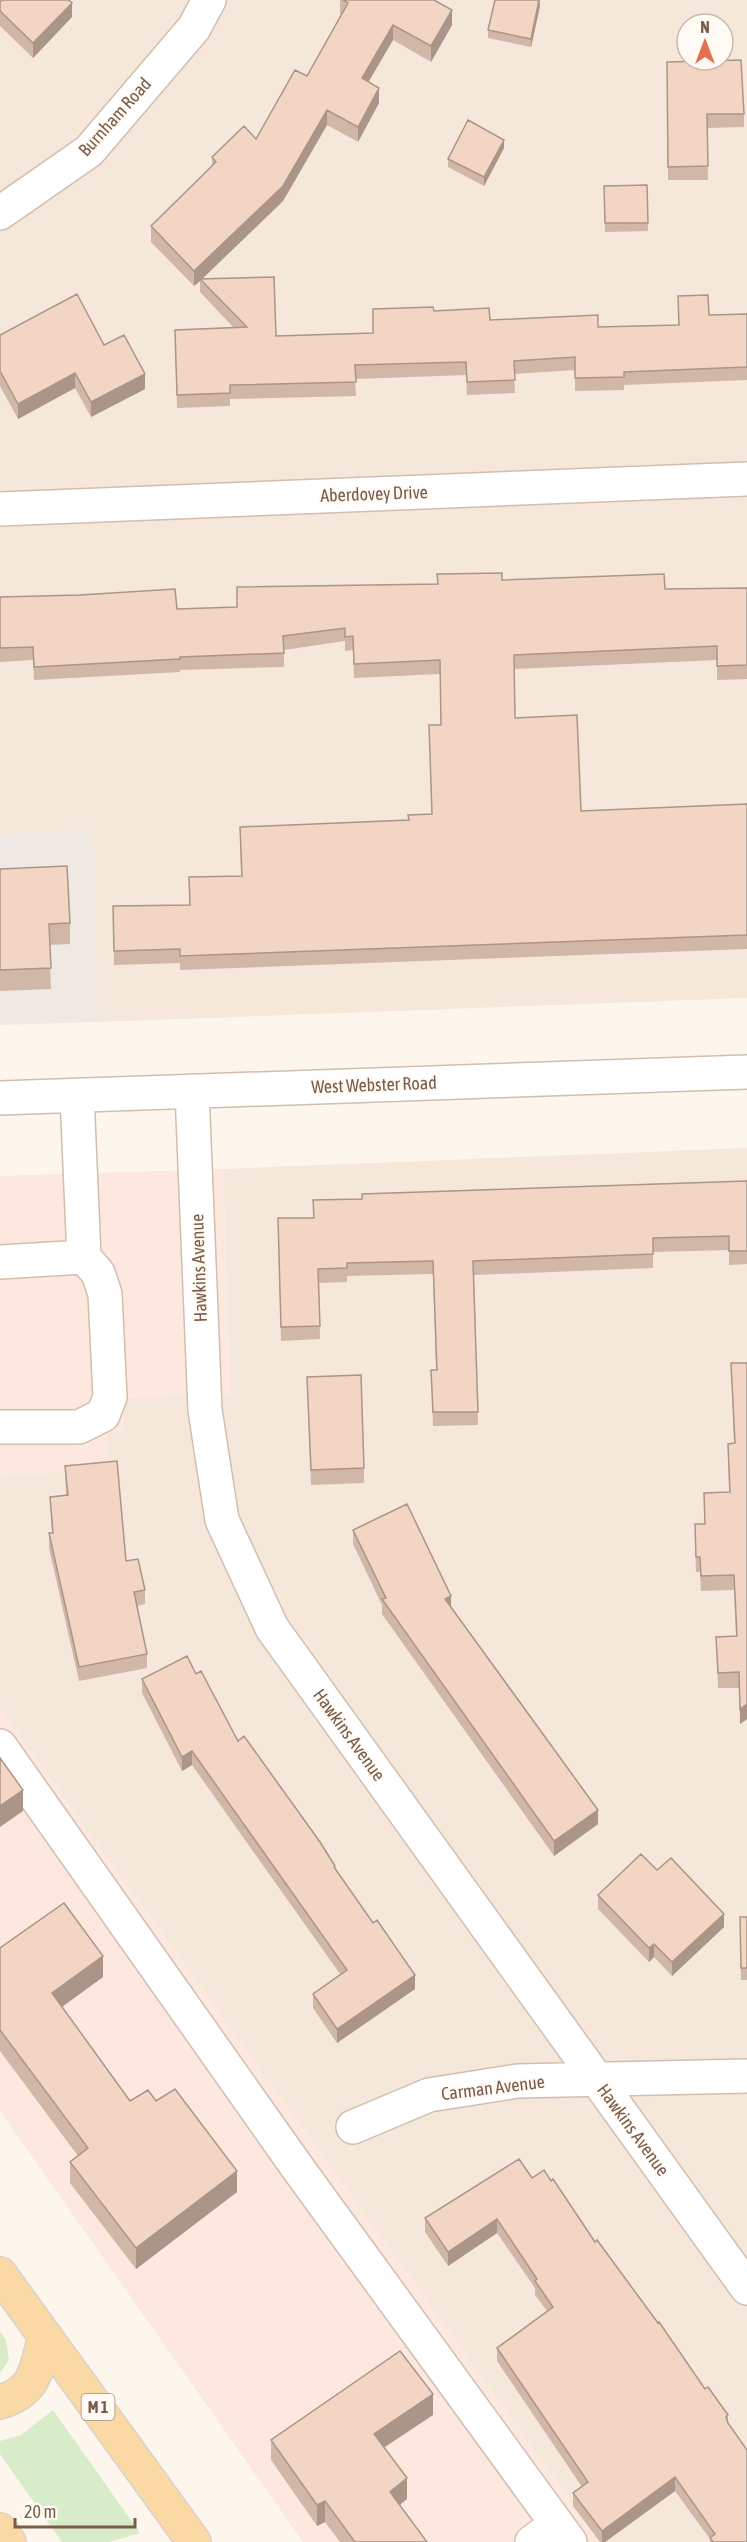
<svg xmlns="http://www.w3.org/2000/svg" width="747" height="2542" font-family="'Asap Condensed',sans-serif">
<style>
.residential{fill:#f5e8da;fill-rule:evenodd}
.commercial{fill:#fde8e0}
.industrial{fill:#efe9e4}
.green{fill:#d8ecc9}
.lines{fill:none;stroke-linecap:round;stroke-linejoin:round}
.minor-casing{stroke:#d1beb0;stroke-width:36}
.major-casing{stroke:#dad1cd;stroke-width:36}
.minor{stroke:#fff;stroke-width:33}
.major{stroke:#fbd9a5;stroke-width:33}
.wall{fill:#d1b7a8}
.shaded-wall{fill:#aa9588}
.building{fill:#f3d5c3;stroke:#aa9588;stroke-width:1.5}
.labels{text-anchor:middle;stroke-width:4.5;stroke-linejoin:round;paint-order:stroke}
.shield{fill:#fffaf3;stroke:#a28b7f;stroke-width:1.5}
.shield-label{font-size:16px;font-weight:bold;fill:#7a5c4d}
.street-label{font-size:18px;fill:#7a5c4d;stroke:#fffaf3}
</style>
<rect width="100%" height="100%" fill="#fdf6ec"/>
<path class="residential" d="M0 0H747V998L98 1022 92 831 0 835ZM687 24H723V60H687Z
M747 1148V2542H600L0 1709V1477L106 1467 107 1431H124L123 1398 230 1394 223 1169Z"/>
<path class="commercial" d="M223 1169 230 1394 124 1398V1431L107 1432 106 1467 0 1477V1176Z
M0 1709 600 2542H303L0 2111Z"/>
<path class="industrial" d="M92 830 98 1022 0 1025V835Z"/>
<path class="green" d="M0 2332 6 2340 9 2360 0 2373Z
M53 2410 140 2533 109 2542H62L0 2454V2441L21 2435Z"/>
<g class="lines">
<defs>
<path id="minor" d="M0 213 89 151 194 28 209 0
M0 509 747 479
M192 1091 205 1410 222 1520 272 1628 747 2288
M77 1095 84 1257
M0 1098 747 1072
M0 1262 84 1257 98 1273 105 1294 110 1397 103 1415 79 1427H0
M0 1746 297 2167 570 2542
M353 2127 429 2095 518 2081 747 2076
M532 2542 557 2524"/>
<path id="major" d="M0 2274 194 2542
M0 2402C37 2391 36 2369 45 2336
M0 2530 9 2542"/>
</defs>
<use href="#minor" class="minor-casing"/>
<use href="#major" class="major-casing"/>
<use href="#minor" class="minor"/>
<use href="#major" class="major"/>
</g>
<path class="wall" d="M340 0H434L452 25 431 62 393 40 368 82 379 103 358 142 327 125 283 201 202 279 276 336 373 333 434 311 490 320 598 327 678 325V296L709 315 747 314V380L624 385V390L575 391V370L514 374 515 393 467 395 466 375 355 379 356 396 230 399V406L177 408 175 343 234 328 200 292V281L194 286 151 242V226L212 166V157L256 139 307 76 341 14H340Z
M540 0V6L531 47 488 38V30Z
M0 2 72 17 33 58 0 26Z
M667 62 744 114V127L707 128 708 180H668Z
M504 148 484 186 448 167V159Z
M647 185 648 231 605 232 604 186Z
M0 335 104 345 145 389 91 417 75 388 18 419 0 386Z
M502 580 665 589 747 588V580V679L717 680V660L514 669 515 718 581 811 747 804V949L180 970V963L114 965 113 906 189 905V877L241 876 240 827 408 820 432 814 429 725H441L440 674 354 678 353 650 345 651V641L284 650V667L180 670V672L34 680 33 660 0 662V597L177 609 237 607 437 584Z
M0 869 70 923V944L49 945 51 989 0 991Z
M747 1181V1264L729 1265V1250L653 1252V1268L474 1275 478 1425 433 1426 431 1370H436L433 1274 347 1276V1282L319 1283 320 1339 281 1341 278 1232 362 1199Z
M731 1363H747V1719L740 1724 739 1688H718L716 1637H736L734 1590 701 1591 700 1572H696L695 1539V1524H704V1493L729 1492 728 1444 734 1443Z
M307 1377 364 1468V1483L311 1485Z
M65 1466 145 1590V1604L137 1606 147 1654V1668L79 1681 49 1548V1533H52L50 1497 66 1496Z
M353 1530 451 1607 598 1824 554 1856 382 1614V1605L353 1544Z
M196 1674 238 1741 335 1869 415 1989 337 2043 313 2008V1994L340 1974 192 1765 182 1771 142 1693V1679Z
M598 1895 724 1927 672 1976 654 1957 649 1962 598 1909Z
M747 1917V1980H741L740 1929Z
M0 1948 103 1977 62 2007 130 2101H156L237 2192 136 2269 70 2183V2162L78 2156 0 2051Z
M532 2178 551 2181 595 2242 705 2389 728 2415V2423L747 2542H710V2539L675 2491 605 2542H600L573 2506V2493L582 2487 497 2361V2348L547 2311 535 2295V2288L497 2233 448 2266 425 2232V2218Z
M433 2415 385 2447 407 2499 400 2505 427 2542H340L325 2522 317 2526 271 2460V2440Z"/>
<path class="shaded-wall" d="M539 0 540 6 531 47V39Z
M72 3V17L33 58V43Z
M452 10V25L431 62V46Z
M393 25V40L362 93V78Z
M379 88V103L358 142V127Z
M327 110V125L283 201 201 280 200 279V281L194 286V271Z
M504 140V148L484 186V177Z
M75 373V388L18 419V404Z
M145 374V389L91 417V402Z
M451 1596V1610L445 1599Z
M747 1704V1719L740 1724V1709Z
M192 1751V1765L182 1771V1757Z
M23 1790V1811L0 1827V1806Z
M598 1810V1824L554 1856V1841Z
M724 1914V1927L672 1976V1962Z
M654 1944V1957L649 1962V1948Z
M103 1956V1977L52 2014V1993Z
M415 1975V1989L337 2043V2029Z
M237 2171V2192L136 2269V2248Z
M497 2219V2233L448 2266V2252Z
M433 2394V2415L374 2454V2434Z
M675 2477V2491L605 2542H602V2531Z
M407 2478V2499L390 2512V2492Z
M325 2501V2522L317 2526V2505Z"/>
<path class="building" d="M2 0H69L72 3 33 43 0 11V2Z
M343 0H434L452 10 431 46 393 25 362 78 379 88 358 127 327 110 283 186 194 271 151 226 216 162 212 157 244 126 256 139 295 70 307 76 348 3Z
M495 0H539L531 39 488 30Z
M741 60 744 114H707L708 166 668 167 667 62Z
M468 120 504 140 484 177 448 159Z
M647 185 648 223H605L604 186Z
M274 277 276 336 373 333V309L433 307 434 311 489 308 490 320 598 315V327L679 325 678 296 708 295 709 315 747 314V367L624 372V377L575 378V357L514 361 515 380 467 382 466 362 355 365 356 382 230 385V393L177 395 175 330 247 327 200 279Z
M77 294 104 345 124 335 145 374 91 402 75 373 18 404 0 371V335Z
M502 573V580L664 574 665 589 747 588V665L717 666V646L514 655 515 718 577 715 581 811 747 804V935L180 956V949L114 951 113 906 190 905 189 877 242 876 240 827 409 820 408 815 432 814 429 725H441L440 660 354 664 353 636 345 637V628L283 636 284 653 180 657V659L34 667 33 647 0 648V597L80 595 175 589 177 609 237 607V587L438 584 437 574Z
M67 866 70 923 49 924 51 968 0 970V869Z
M747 1181V1251H729V1236L653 1238V1254L473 1261 478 1412H433L431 1370H437L433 1261 347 1263V1268L318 1269 320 1326 281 1327 278 1218H314L313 1200 362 1199V1194Z
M731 1363H747V1704L740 1709 739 1672 718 1673 716 1637 737 1636 734 1575 701 1576 700 1557H696L695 1524H705L704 1493 730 1492 728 1444 735 1443Z
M361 1375 364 1468 311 1470 307 1377Z
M117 1461 126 1561 138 1559 145 1590 134 1592 147 1654 79 1667 49 1533H53L50 1497 68 1495 65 1466Z
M407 1504 451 1596 445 1599 598 1810 554 1841 382 1599 386 1598 353 1530Z
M187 1656 196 1674 201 1671 238 1741 244 1736 320 1842 335 1866 334 1867 373 1923 377 1920 415 1975 337 2029 313 1994 347 1970 192 1751 182 1757 142 1679Z
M0 1758 23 1790 0 1806Z
M641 1854 657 1870 671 1858 724 1914 672 1962 654 1944 649 1948 598 1895Z
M64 1903 103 1956 52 1993 130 2101 148 2090 156 2101 175 2089 237 2171 136 2248 70 2162 88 2148 0 2030V1948Z
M740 1917H747V1968H741Z
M519 2159 532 2178 544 2170 551 2181 553 2179 595 2242 597 2240 658 2323 659 2322 705 2389 708 2387 728 2415 726 2417 728 2423 747 2450V2542H713L710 2538 715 2534 675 2477 602 2531 573 2493 588 2482 497 2348 553 2307 535 2281 537 2279 497 2219 448 2252 425 2218Z
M400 2351 433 2394 374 2434 407 2478 390 2492 427 2542H355L325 2501 317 2505 271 2440Z"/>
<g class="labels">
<rect class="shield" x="81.5" y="2394" width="33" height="26" rx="4.5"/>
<g class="shield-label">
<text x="98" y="2413">M 1</text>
</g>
<g class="street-label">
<text transform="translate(115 117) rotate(-48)" y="6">Burnham Road</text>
<text transform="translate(374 494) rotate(-2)" y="6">Aberdovey Drive</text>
<text transform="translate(374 1085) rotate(-2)" y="6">West Webster Road</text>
<text transform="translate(199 1268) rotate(-92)" y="6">Hawkins Avenue</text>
<text transform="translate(349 1735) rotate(54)" y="6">Hawkins Avenue</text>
<text transform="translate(493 2088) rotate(-7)" y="6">Carman Avenue</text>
<text transform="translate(633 2130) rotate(54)" y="6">Hawkins Avenue</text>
</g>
</g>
<g transform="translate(705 42)"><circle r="28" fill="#fffaf3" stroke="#cabbb1" stroke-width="1.5"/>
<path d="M0-4.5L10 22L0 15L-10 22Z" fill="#e76f51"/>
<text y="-9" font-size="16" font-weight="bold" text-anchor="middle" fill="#7a5c4d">N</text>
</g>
<path d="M15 2518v9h120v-9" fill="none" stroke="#7a5c4d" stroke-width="3"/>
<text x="24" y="2518" font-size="18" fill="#7a5c4d" stroke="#fffaf3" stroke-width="4.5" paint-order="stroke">20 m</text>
</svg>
